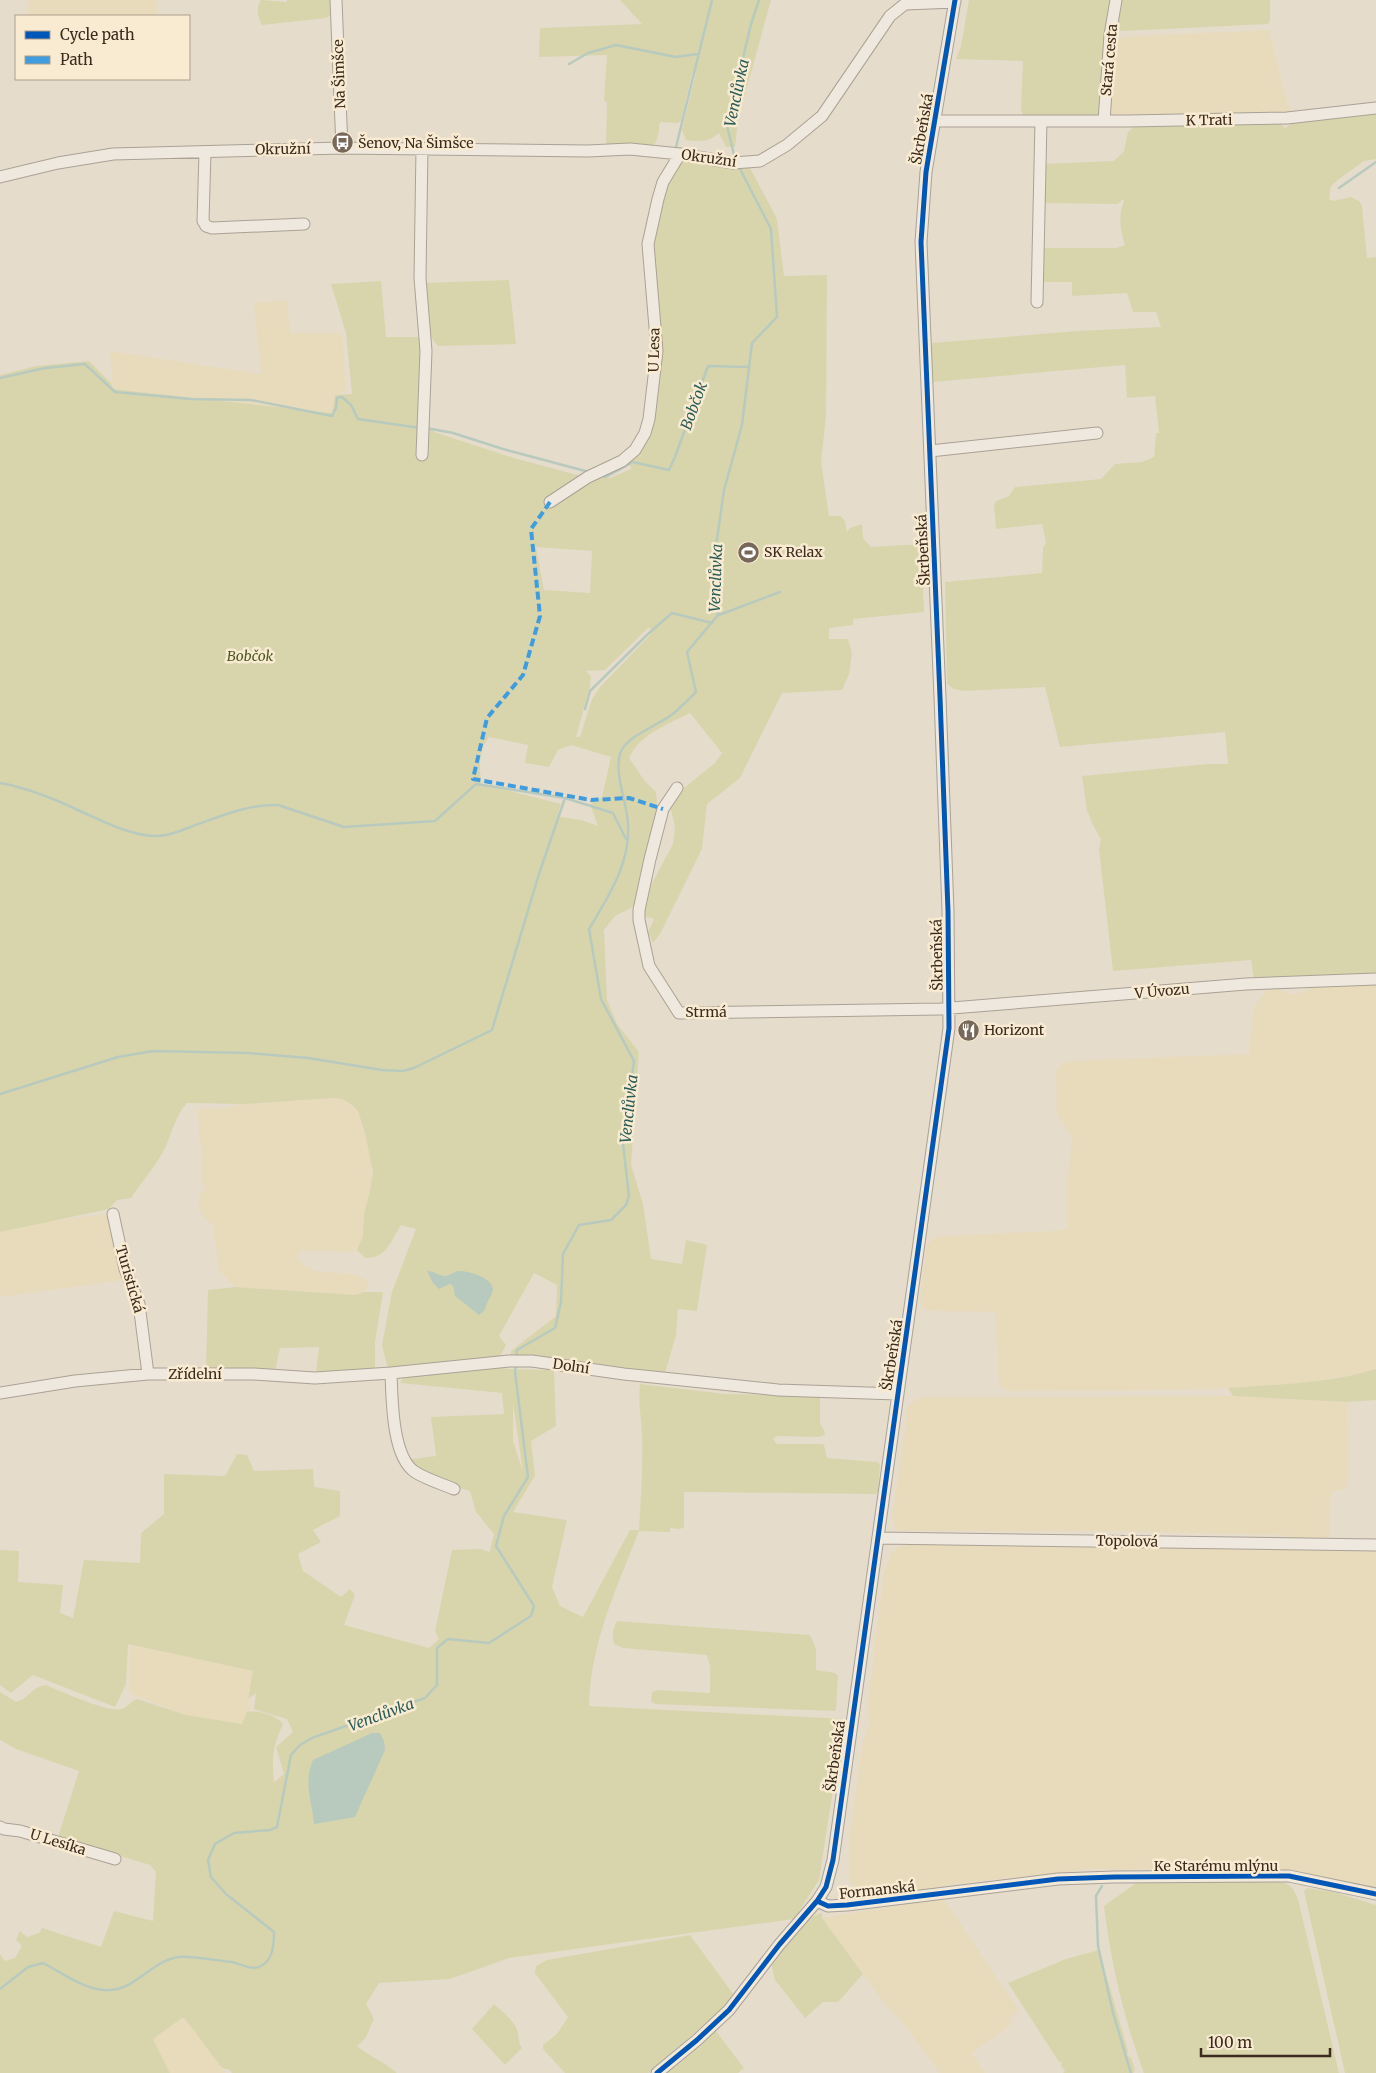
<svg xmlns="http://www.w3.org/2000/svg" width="1376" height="2073" font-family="Merriweather,serif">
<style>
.farmland{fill:#e7dbbc}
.green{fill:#d8d5ad;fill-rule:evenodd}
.water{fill:#b8cabe}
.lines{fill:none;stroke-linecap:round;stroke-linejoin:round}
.stream{stroke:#b8cabe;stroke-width:2.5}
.minor-casing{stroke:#aba195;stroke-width:13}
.minor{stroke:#eee8de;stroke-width:11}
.quiet{stroke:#3f9cdf;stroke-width:4;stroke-dasharray:8 4;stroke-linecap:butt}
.cycleway-casing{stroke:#f8ebd2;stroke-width:8}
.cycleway{stroke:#0057b8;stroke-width:5}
.labels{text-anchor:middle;stroke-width:5;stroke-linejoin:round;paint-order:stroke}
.street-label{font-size:14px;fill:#3b2a1d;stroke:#f8ebd2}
.poi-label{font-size:14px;fill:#3b2a1d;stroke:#f8ebd2;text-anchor:start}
.park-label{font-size:14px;font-style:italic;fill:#4d5822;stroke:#f8ebd2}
.water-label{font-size:15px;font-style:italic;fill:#2b5b56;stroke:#f8ebd2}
</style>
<rect width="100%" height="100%" fill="#e6dccc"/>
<path class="farmland" d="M30 0H156L157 16H28L27 5Z
M1269 30 1290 113 1114 119 1109 111 1116 40 1124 37Z
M287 300 290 333H342L346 391 335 395 332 413 113 389 110 351 261 374 254 303Z
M1376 985V1369L1358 1374 1306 1383 1228 1388 1172 1390 1009 1391 1001 1388 999 1382 995 1312 936 1311 927 1310 922 1307 920 1299 926 1251 928 1244 934 1238 944 1236 1049 1231 1068 1229V1176L1072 1140 1071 1135 1057 1114 1056 1070 1062 1064 1068 1061 1249 1054 1253 1009 1265 991 1269 988 1278 989 1290 994H1297L1314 987Z
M332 1098 342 1099 358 1111 371 1157 372 1183 364 1214 363 1236 357 1250 353 1252 302 1251 298 1252 297 1257 306 1267 316 1271 350 1274 363 1278 367 1281 368 1288 364 1292 355 1295 235 1287 219 1271 213 1225 204 1217 198 1208 200 1194 204 1191 205 1187 201 1182 202 1155 199 1134 198 1109 229 1108 236 1105Z
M108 1214 126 1277 123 1280 0 1297V1227Z
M1233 1396 1347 1402 1348 1484 1343 1490 1331 1491 1329 1538H1293L1279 1535 1113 1531H899L895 1527 892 1520 894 1504 908 1407 917 1399 923 1397Z
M936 1543 1376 1550V1892L1271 1869H1092L964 1883 879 1897H868L857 1891 849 1879V1838L863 1741 870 1722 867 1710 884 1572 892 1552 898 1547 909 1544Z
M130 1645 254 1671 248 1699 250 1712H247L243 1724 186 1715 129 1693Z
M938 1899 942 1900 946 1902 1019 2011 1009 2018 1013 2023 972 2053 985 2073H940L897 2015 888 2008 822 1918Z
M182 2018 185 2019 201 2038 225 2073H170L153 2039Z"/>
<path class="green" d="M261 0 287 2V0H333L332 14 326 18 262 25C257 17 256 7 261 0Z
M620 0H771L738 120 735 147H726L719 133C710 142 699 142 686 140L682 130 696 73 692 74 681 121 677 123 661 122 659 125V132L655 144 650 146 632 143 629 146 608 145 606 142 607 102 604 101 607 55 539 57 540 28 642 24Z
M969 0H1112L1100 116 1023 117 1021 108 1023 61 956 59 961 46Z
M1119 0H1270V21L1268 24 1122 31 1117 29 1116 20Z
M1376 113V159L1364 161 1339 179 1331 186 1329 199 1333 201 1351 197 1359 201 1362 206 1367 258 1376 257V974L1254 979 1251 960 1113 971 1099 849 1101 839 1093 825 1087 810 1082 776 1208 764H1228L1225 732 1060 747 1045 687 964 691 954 689 947 684 945 582 1042 573 1043 548 1046 542 1042 524 996 529 994 505 996 501 1009 496 1015 487 1101 479 1115 464 1142 462 1154 457 1156 433H1159L1155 396 1127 398 1125 365 932 382V343L1077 331 1161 327 1156 312H1133L1127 293 1072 296V282H1045L1039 278V248H1117L1125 245C1120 230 1118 215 1124 201L1123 199 1118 204 1040 203 1041 164 1114 161 1124 151 1128 132 1134 127 1279 123 1285 128 1292 123Z
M687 158 749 166 777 219 784 276 827 275 826 416 821 462 829 516H841L845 521 847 532 850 528 862 524 863 538 871 547 921 544 924 612 853 619V625L829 628V639H848L852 653 849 674 842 690 782 693 740 778 707 804 702 849 660 934 653 943 648 932 654 920 652 918 641 916 643 900 673 844 675 826 670 806 679 792 715 763 722 753 690 713C667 725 641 733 629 758L644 780 656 792 658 815 635 906 615 916 604 930 607 1000 617 1024 639 1052 631 1165 643 1204 651 1259 682 1264 686 1240 707 1245 697 1311 678 1309 676 1335 665 1373 534 1355 521 1359H510L511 1351 556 1316 557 1285 534 1273 499 1336 506 1345 499 1358 472 1361 509 1369 554 1370 556 1426 531 1441 535 1476 513 1512 567 1520 552 1587 560 1606 583 1617 630 1530H639C641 1498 643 1466 642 1434 641 1417 638 1401 640 1384L725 1394 820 1396V1424L824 1430 825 1435 819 1437 777 1436 773 1439 777 1444H822L824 1445 827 1458 877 1462 880 1464 878 1492 876 1494 684 1492V1527L680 1529 670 1528V1532L639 1531C616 1590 591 1641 589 1706L844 1719 819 1880 794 1919 509 1958 450 1979 379 1983 366 2004 374 2019 365 2039 357 2046C370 2057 385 2062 397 2073H232L230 2070 222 2068 185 2019 182 2018 153 2039 170 2073H0V1954L5 1961 15 1958 22 1946 16 1940 20 1931 27 1937 39 1933 42 1928 101 1947 114 1911 153 1921 156 1872 150 1865 58 1837 79 1771 16 1749 0 1740V1692L16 1702C29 1699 31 1687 46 1685 60 1691 109 1713 121 1709 128 1708 130 1701 137 1699L186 1715 242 1724 247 1712C259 1710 276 1715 283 1724 272 1748 272 1757 274 1782L284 1774 276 1747 293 1732 287 1719 254 1709 256 1693 248 1699 253 1671 128 1644 126 1684 115 1707 33 1675 11 1693 0 1685V1550L19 1551 18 1582 63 1585 60 1613 73 1618 84 1560 140 1563 141 1533 164 1514V1474L225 1476 237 1454 247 1455 254 1471 313 1469 314 1487 340 1491V1516L313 1530 321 1542 298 1554 303 1571 341 1597 350 1589 355 1595 344 1625 429 1648 439 1639 435 1631 452 1550 480 1549 490 1552 494 1534 476 1512 470 1491 460 1488 417 1468 406 1455 413 1459 436 1456 431 1417 504 1414 502 1393 400 1383 408 1371 388 1369 382 1345 392 1292 416 1229 401 1225C391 1241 386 1259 365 1258L357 1250 363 1236 364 1214 370 1191 373 1172 365 1133 358 1111 352 1105 342 1099 332 1098 245 1104 187 1103C174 1117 172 1135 163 1152 154 1168 141 1183 131 1198L117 1200 109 1209 0 1232V375L36 366 89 361 111 383 113 389 332 413 335 395 352 394 346 333 331 284 381 281 386 337H423L420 416 434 432 514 458 581 476 551 508 595 478H610L631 469 629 462 644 445 652 420 653 241 664 194 671 175ZM536 547 592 551 590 593 544 590ZM649 627 652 633 600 687 592 699 580 737H576L590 686 591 676 586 671 605 670ZM489 737 528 745 525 763 549 767 558 750 571 745 611 757 602 797 590 804 598 826 581 820 560 817 558 813 561 804 506 790 482 786C479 768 478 752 489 737ZM513 1403 523 1472 513 1441Z
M509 280 516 344 438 346C422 331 426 304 424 283Z
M235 1287 355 1295 364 1292H383L375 1342V1369L316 1374 319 1347 280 1348 275 1371 206 1370 208 1290Z
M1376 1369V1400L1347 1402 1233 1396 1228 1388C1278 1384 1328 1384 1376 1369Z
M617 1621 810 1635 816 1649V1670L835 1673 838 1676 836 1709 835 1711 655 1704 651 1701 652 1692 658 1690 710 1693V1666L707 1655 623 1648 614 1644C612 1636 613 1628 617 1621Z
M1273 1881C1289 1884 1291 1883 1298 1899L1339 2073H1144C1124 2020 1111 1963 1104 1906L1136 1883Z
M1307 1888 1334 1892 1376 1905V2073H1345L1304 1891Z
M822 1913V1918L863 1974 838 2002H823L805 2018 775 1980 771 1963 808 1918Z
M690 1935 734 1995 718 2012 649 2073H565L543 2049V2045L557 2034 568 2017 535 1973 536 1966 547 1960Z
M1099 1950 1128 2051 1127 2055 1131 2058 1135 2070 1133 2073H1063L1065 2071 1061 2066 1062 2062H1059L1008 1983 1066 1959Z
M494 2004C502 2011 512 2019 517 2029 519 2035 518 2043 522 2048L505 2065 472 2029Z
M715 2030 744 2068 738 2073H663Z"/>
<path class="water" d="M427 1271C434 1271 439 1276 446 1276 450 1275 454 1272 458 1271 466 1270 492 1277 493 1289 493 1295 486 1302 485 1310L479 1315 455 1296 453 1286 450 1284 439 1289 433 1283Z
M372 1733H380L384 1741 385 1750 355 1817 314 1824C312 1800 303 1785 313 1760Z"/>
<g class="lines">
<path class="stream" d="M569 64 588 53 616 45 676 57 698 54
M676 147 712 0
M735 159 727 126 751 24 759 0
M1339 188 1376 162
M0 378 45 368 85 364 115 392 191 399 251 400 332 416 336 408 337 398 342 397 351 405 358 419 420 428
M426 428 453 433 503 449 589 472
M675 457 708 366 749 367
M602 476 606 477 633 462 669 470 674 459
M719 615 780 592
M585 709 590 691 648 634 672 613 712 623
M0 783C27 788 55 799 80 811 102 821 127 834 152 836 167 837 179 831 193 826 221 816 248 804 278 805L344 827 435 821 476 784 565 798 613 813 626 839
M0 1094 118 1057 153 1051 248 1053 308 1058 382 1070 403 1071 414 1068 492 1030 539 874 565 798
M516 1359 517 1350 555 1328 561 1302 563 1254 579 1225 611 1220 626 1205 629 1196 623 1144 634 1061 601 999 589 929C610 894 634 858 627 815 624 796 615 773 620 754 625 736 660 725 674 713 682 706 689 699 696 692L687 652 718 615 713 567 724 490 742 425 752 343 777 317 771 229 739 167
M1102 1886 1096 1896 1098 1946 1113 2013 1131 2073
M0 1989 28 1967 43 1963C63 1973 87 1992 110 1990 136 1989 152 1961 178 1957 189 1955 219 1961 232 1962 241 1964 252 1971 261 1966 273 1960 274 1944 274 1932L226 1894 211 1877 208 1860 215 1844 234 1833 270 1830 277 1827 291 1755 300 1745 312 1738 425 1698 437 1685V1648L448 1639 489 1643 531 1616 534 1606 496 1546 504 1516 528 1477 515 1372 516 1364"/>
<defs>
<path id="minor" d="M336 0 342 148
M935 121H1128L1287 118 1376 108
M1104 121 1110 35 1116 0
M422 148 420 278 426 351 422 455
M205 152 203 221 206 226 212 228 304 224
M0 177 58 163 113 154 342 148 588 151 630 149 680 154 733 163 760 161 787 145 822 116 890 16 905 4 955 2
M1037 302 1041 121
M930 451 1097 433
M550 502 588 477 622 461 635 450 645 433 649 419 657 351 648 244 658 199 663 182 680 154
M677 788 663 809 650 859 639 910V920L649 966 679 1013 940 1009 1246 984 1376 979
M113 1214 125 1269 139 1304 148 1374
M0 1393 75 1381 148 1374H254L315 1378 391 1373
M454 1489C442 1484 426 1479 415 1472 392 1457 392 1399 391 1373L509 1361H532L624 1374 778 1390 897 1394
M878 1538 1376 1545
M0 1827 4 1829 20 1831 115 1859
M817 1901 828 1906 847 1905 1058 1879 1114 1877 1289 1876 1376 1894
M657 2073 697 2040 729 2010 779 1945 817 1901 826 1887 833 1860 949 1028 948 911 940 697 921 242 926 172 955 0"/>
</defs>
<use href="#minor" class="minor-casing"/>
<use href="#minor" class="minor"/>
<path class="quiet" d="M550 502 531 529 540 616 523 675 487 718 473 779 591 800 629 798 663 809"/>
<defs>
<path id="cycleway" d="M817 1901 828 1906 847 1905 1058 1879 1114 1877 1289 1876 1376 1894
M657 2073 697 2040 729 2010 779 1945 817 1901 826 1887 833 1860 949 1028 948 911 940 697 921 242 926 172 955 0"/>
</defs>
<use href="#cycleway" class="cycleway-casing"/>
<use href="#cycleway" class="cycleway"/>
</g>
<defs>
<symbol id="bus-disc" viewBox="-11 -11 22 22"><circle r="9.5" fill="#77685a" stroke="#f8ebd2"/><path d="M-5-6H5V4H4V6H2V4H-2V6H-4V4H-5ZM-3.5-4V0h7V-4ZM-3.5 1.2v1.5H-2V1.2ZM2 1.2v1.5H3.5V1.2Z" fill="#fff"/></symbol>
<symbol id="stadium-disc" viewBox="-11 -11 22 22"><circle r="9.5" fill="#77685a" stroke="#f8ebd2"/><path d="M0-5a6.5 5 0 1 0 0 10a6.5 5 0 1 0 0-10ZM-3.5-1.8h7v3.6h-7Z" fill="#fff"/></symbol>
<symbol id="restaurant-disc" viewBox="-11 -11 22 22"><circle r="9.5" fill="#77685a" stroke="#f8ebd2"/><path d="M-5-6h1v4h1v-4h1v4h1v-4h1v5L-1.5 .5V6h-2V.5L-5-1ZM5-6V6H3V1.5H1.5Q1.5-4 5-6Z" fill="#fff"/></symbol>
</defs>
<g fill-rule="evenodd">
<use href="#bus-disc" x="330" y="130" width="25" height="25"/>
<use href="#stadium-disc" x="736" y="540" width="25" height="25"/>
<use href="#restaurant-disc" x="956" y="1018" width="25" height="25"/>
</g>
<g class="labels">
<g class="street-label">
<text transform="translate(1109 60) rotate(-85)" y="5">Stará cesta</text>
<text transform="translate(339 74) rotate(-92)" y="5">Na Šimšce</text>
<text transform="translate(1209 120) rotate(-1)" y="5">K Trati</text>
<text transform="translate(922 129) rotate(-80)" y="5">Škrbeňská</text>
<text transform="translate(283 149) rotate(-1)" y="5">Okružní</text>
<text transform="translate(709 158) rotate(8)" y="5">Okružní</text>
<text transform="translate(654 350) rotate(-89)" y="5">U Lesa</text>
<text transform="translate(923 550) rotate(-93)" y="5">Škrbeňská</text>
<text transform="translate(937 955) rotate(-91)" y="5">Škrbeňská</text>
<text transform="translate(1162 991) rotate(-5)" y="5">V Úvozu</text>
<text x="706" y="1017">Strmá</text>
<text transform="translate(130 1279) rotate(74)" y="5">Turistická</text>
<text transform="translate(892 1355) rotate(-81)" y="5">Škrbeňská</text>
<text transform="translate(571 1366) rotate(8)" y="5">Dolní</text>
<text x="195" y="1379">Zřídelní</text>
<text transform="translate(1127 1541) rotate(1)" y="5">Topolová</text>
<text transform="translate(835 1756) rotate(-82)" y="5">Škrbeňská</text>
<text transform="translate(58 1842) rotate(17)" y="5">U Lesíka</text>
<text x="1216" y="1871">Ke Starému mlýnu</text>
<text transform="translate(877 1890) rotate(-6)" y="5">Formanská</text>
</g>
<g class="poi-label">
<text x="358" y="148">Šenov, Na Šimšce</text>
<text x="764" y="557">SK Relax</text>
<text x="984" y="1035">Horizont</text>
</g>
<g class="park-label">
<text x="250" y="661">Bobčok</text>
</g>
<g class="water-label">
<text transform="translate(737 93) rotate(-78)" y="5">Venclůvka</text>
<text transform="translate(694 406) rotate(-70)" y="5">Bobčok</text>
<text transform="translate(716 578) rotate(-88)" y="5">Venclůvka</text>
<text transform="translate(629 1109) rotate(-84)" y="5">Venclůvka</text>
<text transform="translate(381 1715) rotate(-20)" y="5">Venclůvka</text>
</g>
</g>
<rect x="15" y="15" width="175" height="65" fill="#f8ebd2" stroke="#ac9e8a"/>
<rect x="25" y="31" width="25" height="8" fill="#0057b8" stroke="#ac9e8a"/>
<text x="60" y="40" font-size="15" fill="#3b2a1d">Cycle path</text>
<rect x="25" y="56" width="25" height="8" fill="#3f9cdf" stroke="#ac9e8a"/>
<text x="60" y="65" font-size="15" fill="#3b2a1d">Path</text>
<path d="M1201 2048v8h129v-8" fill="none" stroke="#3b2a1d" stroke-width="2.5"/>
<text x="1208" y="2048" font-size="15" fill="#3b2a1d" stroke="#f8ebd2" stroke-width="4" paint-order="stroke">100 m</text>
</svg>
